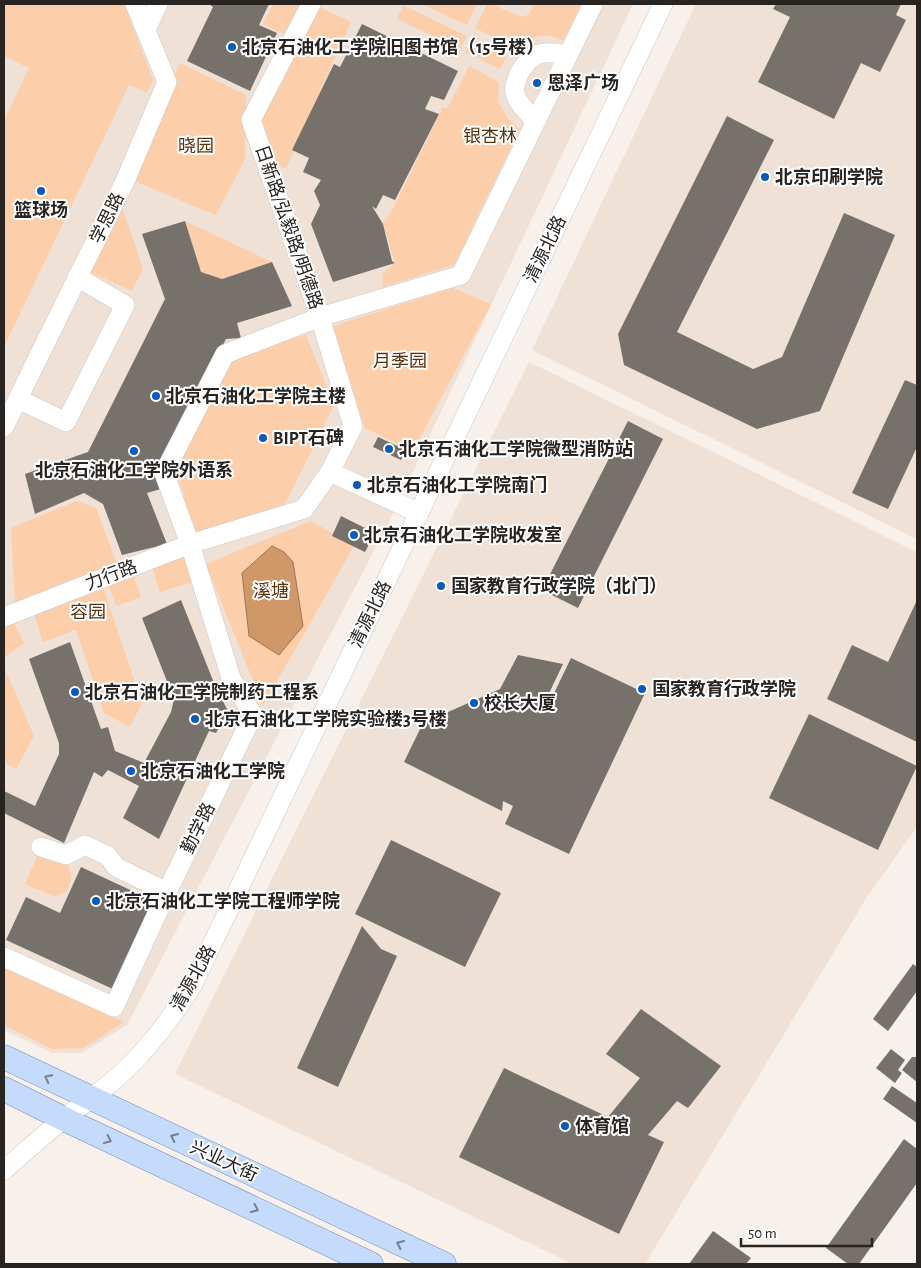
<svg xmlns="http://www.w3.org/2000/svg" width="921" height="1268" font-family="'Alegreya Sans','Noto Sans SC',sans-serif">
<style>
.built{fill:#efe1d6}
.green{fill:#fcceaa}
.water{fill:#d09769;stroke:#9d7454}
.building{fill:#77716c}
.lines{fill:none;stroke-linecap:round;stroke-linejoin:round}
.minor-casing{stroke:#cec7c1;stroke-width:20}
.major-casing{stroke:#748bae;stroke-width:25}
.minor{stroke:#fff;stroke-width:19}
.major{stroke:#c5dbfc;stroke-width:24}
.oneway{stroke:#76808f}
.poi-dot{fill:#085ac3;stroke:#fff;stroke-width:2}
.labels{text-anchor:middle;stroke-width:4;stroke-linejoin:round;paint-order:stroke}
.poi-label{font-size:18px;font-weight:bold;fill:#272422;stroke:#fff;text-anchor:start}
.park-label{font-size:18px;fill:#59320f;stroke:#fff}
.street-label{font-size:18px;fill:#272422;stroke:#fff}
</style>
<rect width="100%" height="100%" fill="#f8f0ea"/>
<path class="built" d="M4 4H633L391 518 127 1025 82 1053H52L4 1030Z
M696 4H917V539L532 350Z
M529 362 917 552V827L867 897 645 1264H573L175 1074Z"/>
<path class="green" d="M4 4H124L153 80 147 93 129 85 4 347V121L29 68 4 56Z
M273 4H305L289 36 263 24Z
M422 4H477L467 25Z
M487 4H490L523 17 529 14 534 4H581L563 41C554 35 541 35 531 38 526 40 521 45 516 48L475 28Z
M403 5 467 36 460 49 397 19Z
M317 6 351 22 286 169 272 161 258 121Z
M472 39 507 56 500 69 465 52Z
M180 63 246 95 245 159 216 215 129 179Z
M469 66 499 82 498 101 508 119 520 129 454 265 382 287 383 273 395 263 383 224 394 207 443 107 447 109Z
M120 201 143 268 132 291 88 271Z
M185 221 272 262 222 279 201 272Z
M453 288 491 304 413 451 365 428 333 326Z
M306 335 334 405 279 516 195 532 175 466 232 356Z
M76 501 96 508 117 565 15 607 11 528Z
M311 521 354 546 263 706 206 564Z
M184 555 193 582 160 592 152 566Z
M132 571 141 597 116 606 107 581Z
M102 584 142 703 130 727 104 713 76 630 43 642 32 608Z
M11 617 24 643 6 656 4 651V620Z
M4 667 34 736 16 769 4 762Z
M40 850 67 862 72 877 67 891 55 897 25 884Z
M4 964 124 1022 84 1048 52 1049 4 1025Z"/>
<path class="water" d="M272 546 284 552 293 562 303 626 279 655 249 636 242 573Z"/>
<path class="building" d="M209 4H269L259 25 277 33 250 91 187 61 213 7Z
M776 4H901L896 15 906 20 880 72 861 63 834 119 758 82 790 17 773 9Z
M362 24 458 71 444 100 431 96 425 109 439 114 395 200 383 195 376 209 372 206 383 224 392 261 395 263 333 282 311 224 320 205 314 191 321 180 303 172 309 158 292 150 334 64 340 67Z
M727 116 774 140 677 332 753 369 782 357 844 213 895 235 820 411 757 429 624 365 618 334Z
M185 221 201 272 222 279 272 262 292 306 237 323 241 338 226 339 156 475 161 489 147 493 167 544 122 555 103 504 84 493 35 514 25 474 88 452 165 299 142 234Z
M905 380 917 385V447L888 509 852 493Z
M628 421 663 439 578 608 542 590Z
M378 437 406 450 401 460 373 447Z
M341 516 375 533 365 552 332 536Z
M181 600 216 688 228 711 216 733 209 731 159 839 123 818 139 786 108 770 102 777 94 772 64 843 4 813V791L35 806 59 754V743L29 659 70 642 101 729 108 727 115 751 144 763 171 712 174 699 142 618Z
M917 600V742L827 699 852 645 888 662Z
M518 655 563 664 541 710 545 712 571 658 645 693 569 854 505 824 513 806 503 801 502 811 404 762 423 723 500 689Z
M809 714 917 766 878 850 769 798Z
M391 840 501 893 465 967 355 914Z
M81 867 156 902 115 990 6 940 26 897 60 913Z
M362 926 381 949 397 956 338 1087 297 1068Z
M913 964 917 967V991L888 1031 873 1019Z
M641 1009 721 1066 688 1108 677 1101 648 1135 664 1142 619 1234 459 1157 504 1068 608 1117 640 1078 606 1054Z
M891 1049 905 1060 898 1070 902 1073 895 1083 876 1068Z
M912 1057H917V1082L902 1070Z
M892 1086 917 1103V1123L883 1099Z
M904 1139 917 1149V1183L859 1264H848L826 1248Z
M713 1231 751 1258 746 1264H689Z"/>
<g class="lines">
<defs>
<path id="minor" d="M311 4 251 120 320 317 461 275 593 4
M146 30 158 4
M536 121C529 114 517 103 515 93 513 88 517 80 519 74 531 51 544 50 568 55
M320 317 353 426 330 472 304 509 190 544 164 473 225 354Z
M18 399 66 422 125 305 77 277
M4 427 125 181 167 82 135 4
M330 472 419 513
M4 617 190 544 231 678 253 715 167 892 116 867 108 856 85 845 66 855 41 847
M4 957 114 1007 167 892
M4 1170C24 1153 44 1134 65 1118 84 1103 104 1090 122 1073 150 1047 173 1016 193 984L663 4"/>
<path id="major" d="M4 1057 444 1264
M4 1089 64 1119 371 1264"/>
</defs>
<use href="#minor" class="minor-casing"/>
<use href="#major" class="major-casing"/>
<use href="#minor" class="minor"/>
<use href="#major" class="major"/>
</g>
<defs><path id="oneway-chevron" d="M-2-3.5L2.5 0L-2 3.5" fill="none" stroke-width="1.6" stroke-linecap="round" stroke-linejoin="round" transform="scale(1.25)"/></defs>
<g class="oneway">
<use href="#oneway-chevron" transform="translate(48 1078) rotate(-154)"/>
<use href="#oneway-chevron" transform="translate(174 1137) rotate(-155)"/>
<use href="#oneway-chevron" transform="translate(108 1140) rotate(25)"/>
<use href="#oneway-chevron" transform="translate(255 1209) rotate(25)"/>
<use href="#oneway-chevron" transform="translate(400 1244) rotate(-155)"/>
</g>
<g class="poi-dot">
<circle cx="232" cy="47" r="5"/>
<circle cx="537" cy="83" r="5"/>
<circle cx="765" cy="177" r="5"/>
<circle cx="41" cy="191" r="5"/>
<circle cx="156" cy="396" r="5"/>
<circle cx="263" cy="438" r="5"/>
<circle cx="389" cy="449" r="5"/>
<circle cx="134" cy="451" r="5"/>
<circle cx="357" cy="485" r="5"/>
<circle cx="354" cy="535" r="5"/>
<circle cx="441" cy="586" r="5"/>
<circle cx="642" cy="689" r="5"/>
<circle cx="75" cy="692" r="5"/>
<circle cx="474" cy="703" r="5"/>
<circle cx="195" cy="719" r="5"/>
<circle cx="131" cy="771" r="5"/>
<circle cx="96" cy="901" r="5"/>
<circle cx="565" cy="1126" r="5"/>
</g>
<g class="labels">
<g class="poi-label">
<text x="242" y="53">北京石油化工学院旧图书馆（15号楼）</text>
<text x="547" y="89">恩泽广场</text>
<text x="775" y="183">北京印刷学院</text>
<text x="41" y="216" text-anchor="middle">篮球场</text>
<text x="166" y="402">北京石油化工学院主楼</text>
<text x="273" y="444">BIPT石碑</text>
<text x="399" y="455">北京石油化工学院微型消防站</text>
<text x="134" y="476" text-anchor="middle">北京石油化工学院外语系</text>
<text x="367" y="491">北京石油化工学院南门</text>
<text x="364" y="541">北京石油化工学院收发室</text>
<text x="451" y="592">国家教育行政学院（北门）</text>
<text x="652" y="695">国家教育行政学院</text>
<text x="85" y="698">北京石油化工学院制药工程系</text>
<text x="484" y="709">校长大厦</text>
<text x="205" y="725">北京石油化工学院实验楼3号楼</text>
<text x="141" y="777">北京石油化工学院</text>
<text x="106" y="907">北京石油化工学院工程师学院</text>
<text x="575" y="1132">体育馆</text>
</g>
<g class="park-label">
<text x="490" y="142">银杏林</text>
<text x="196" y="152">晓园</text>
<text x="400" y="367">月季园</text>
<text x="271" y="597">溪塘</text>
<text x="88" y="618">容园</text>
</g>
<g class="street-label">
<text transform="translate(107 218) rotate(-64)" y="6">学思路</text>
<text transform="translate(289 227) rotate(71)" y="6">日新路/弘毅路/明德路</text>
<text transform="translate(545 249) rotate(-64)" y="6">清源北路</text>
<text transform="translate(111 575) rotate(-21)" y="6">力行路</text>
<text transform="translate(370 614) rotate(-64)" y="6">清源北路</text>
<text transform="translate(198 828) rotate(-64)" y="6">勤学路</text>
<text transform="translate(193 978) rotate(-61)" y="6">清源北路</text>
<text transform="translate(224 1161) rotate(25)" y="6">兴业大街</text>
</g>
</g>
<rect width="921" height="1268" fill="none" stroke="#272422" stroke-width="10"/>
<path d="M741 1238v8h131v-8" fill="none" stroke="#272422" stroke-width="2.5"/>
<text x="748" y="1238" font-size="15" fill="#272422" stroke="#ffffff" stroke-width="4" paint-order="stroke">50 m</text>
</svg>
